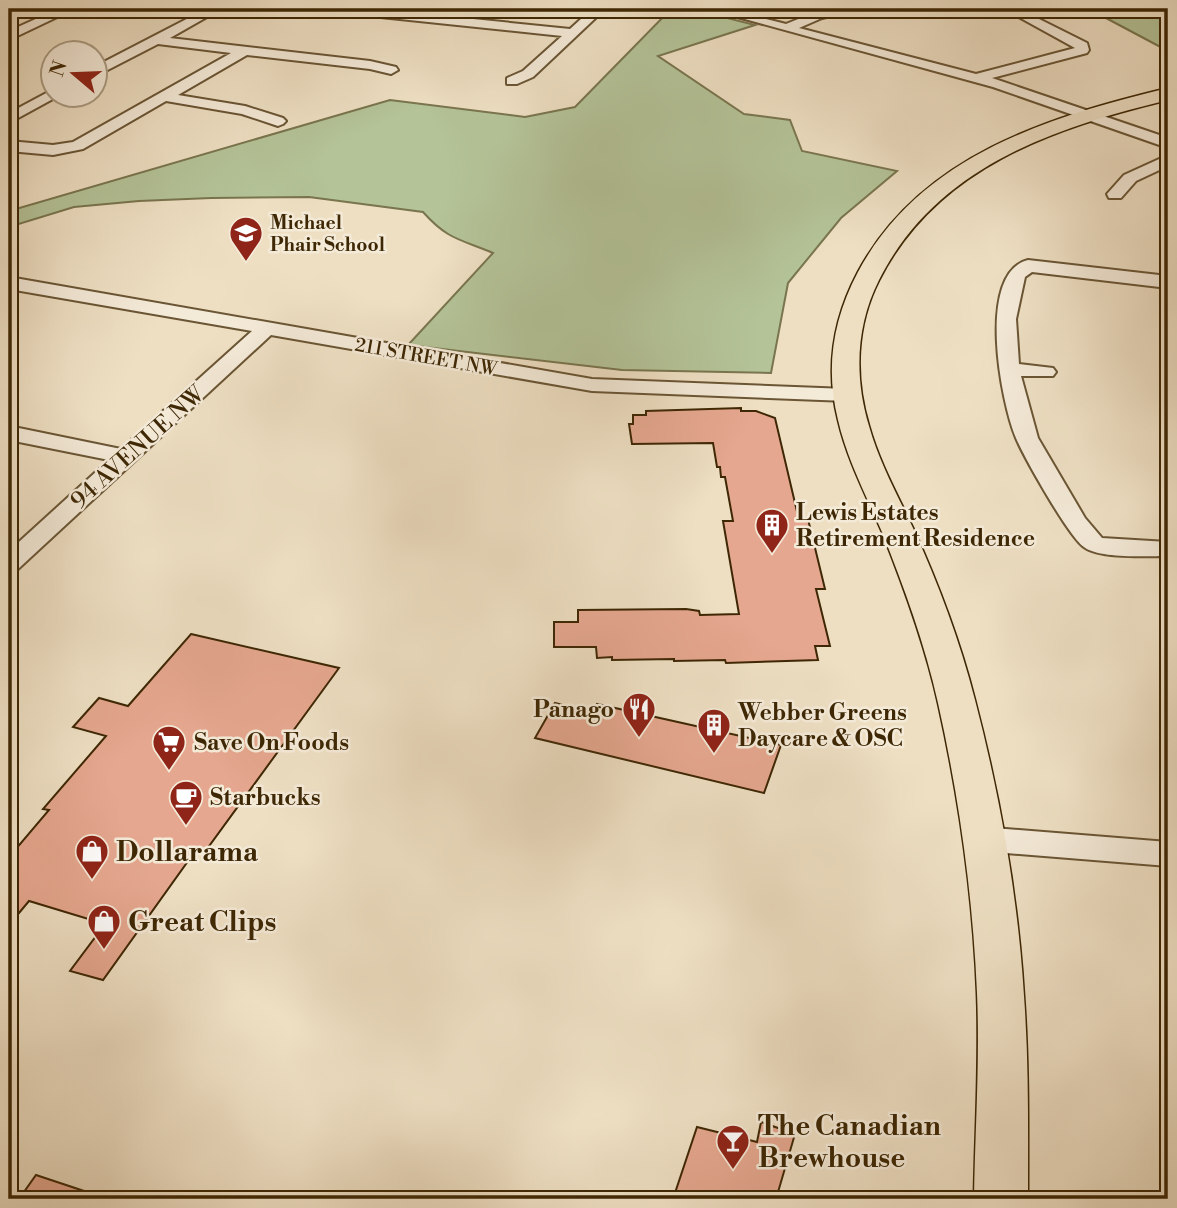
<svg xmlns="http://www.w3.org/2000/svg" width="1177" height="1208" font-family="'Libre Bodoni',serif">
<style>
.green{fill:#b4c398;stroke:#79754e;stroke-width:2}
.building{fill:#e5a78f;stroke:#3e2704;stroke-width:2}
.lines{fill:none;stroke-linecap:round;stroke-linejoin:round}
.minor-casing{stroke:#6a5534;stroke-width:4}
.major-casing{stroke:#3e2704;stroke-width:3}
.minor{fill:#f4ead8;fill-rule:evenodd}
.major{fill:#eedfc3;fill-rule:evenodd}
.labels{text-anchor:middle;stroke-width:5;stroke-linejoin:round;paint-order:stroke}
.far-poi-label{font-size:19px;font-weight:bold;fill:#3e2704;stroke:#f4ead8;text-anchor:start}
.far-street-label{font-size:19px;fill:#3e2704;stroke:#f4ead8}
.street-label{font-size:23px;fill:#3e2704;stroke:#f4ead8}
.poi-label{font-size:23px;font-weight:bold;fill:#3e2704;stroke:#f4ead8;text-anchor:start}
.near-poi-label{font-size:28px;font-weight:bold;fill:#3e2704;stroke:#f4ead8;text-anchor:start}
</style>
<rect width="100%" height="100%" fill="#eedfc3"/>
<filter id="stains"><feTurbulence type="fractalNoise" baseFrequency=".00286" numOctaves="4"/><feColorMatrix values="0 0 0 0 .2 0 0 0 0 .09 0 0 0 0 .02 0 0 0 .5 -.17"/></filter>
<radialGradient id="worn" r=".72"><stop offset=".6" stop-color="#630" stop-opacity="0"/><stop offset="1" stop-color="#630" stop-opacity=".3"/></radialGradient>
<path class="green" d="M671 9H692L755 25 658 56 744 114 790 120 802 151 897 171 841 218 788 283 771 373 622 370 408 345 493 253C460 239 448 240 423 212L309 197 211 198 139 201 74 207 9 227V211L390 100 525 117 575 107Z
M1089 9H1168V51Z"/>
<path class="building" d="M741 408V411H756L775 418 799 520 808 519 825 589H816L830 646H815L818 660 726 663 725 660 674 661V659L612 660V657L597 658 596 647H554V622H578V610L686 609 699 611 700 615 739 614 723 521H733L725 477H721L720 467H717L713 443 632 444 629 424H633V415H646V411Z
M191 634 339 668 204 853 196 850 103 980 70 971 105 924 29 901 9 925V857L49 810 43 809 106 736 73 727 99 698 128 706Z
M555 703 592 712 597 704 781 745 764 793 535 738Z
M761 1122 795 1134 776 1199H673L697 1127 757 1142Z
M36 1175 99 1196 98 1199H19Z"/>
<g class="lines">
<defs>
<path id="minor" d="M58 9H74L9 40V31Z
M206 9H221L170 38 370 61 396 67 398 70 391 74 370 69 247 55 178 95 245 106 283 118 286 121 283 124 278 126 242 114 166 101 83 149 53 155 9 151V141L53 145 73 142 231 53 158 44 94 77V67Z
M336 9H375L570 29 592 9H605L533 77 517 84H507V78L523 71 562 36 342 13Z
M708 9H727L786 24 818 11 851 9 849 12 822 18 799 28 976 74 1075 48 1004 9H1019L1087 43 1089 50 1087 53 992 78 1168 138V148L993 87Z
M52 90V94H62L9 123V113Z
M1168 155V166L1136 181 1121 198H1109L1107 194 1124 175Z
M1028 260 1168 276V288L1032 272 1025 277 1016 319 1019 364 1053 368 1056 372 1053 376H1021L1038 438 1085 518 1102 538 1168 542V556C1148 556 1099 559 1084 547 1069 537 1024 457 1016 438 1001 402 976 273 1028 260Z
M9 277 592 379 847 389 855 390 858 395 855 400 847 401 592 391 271 335 18 569 9 572V551L109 460 9 440V426L121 449 252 331 9 289Z
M982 827 1168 842V866L982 851 971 847 966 839 971 831Z"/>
<path id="major" d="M1168 88V100C1053 128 936 167 879 280 856 325 854 377 869 426 879 462 897 494 913 528 938 583 960 641 975 700 1000 796 1018 897 1024 996 1029 1064 1028 1131 1028 1199H974C975 1130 980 1062 977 993 973 896 959 797 938 703 925 644 904 587 882 532 866 495 847 459 838 420 825 368 833 319 858 272 920 156 1048 117 1168 88Z"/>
</defs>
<use href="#minor" class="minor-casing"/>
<use href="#major" class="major-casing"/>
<use href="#minor" class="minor"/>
<use href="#major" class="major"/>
</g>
<defs>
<symbol id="school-pin" viewBox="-11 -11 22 30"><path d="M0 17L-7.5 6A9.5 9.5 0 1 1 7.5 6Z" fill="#8f2418" stroke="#f4ead8"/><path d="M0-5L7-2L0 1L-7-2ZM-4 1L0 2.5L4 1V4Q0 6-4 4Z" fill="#fff"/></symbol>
<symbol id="building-pin" viewBox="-11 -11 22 30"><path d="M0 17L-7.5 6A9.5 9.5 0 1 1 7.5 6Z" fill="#8f2418" stroke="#f4ead8"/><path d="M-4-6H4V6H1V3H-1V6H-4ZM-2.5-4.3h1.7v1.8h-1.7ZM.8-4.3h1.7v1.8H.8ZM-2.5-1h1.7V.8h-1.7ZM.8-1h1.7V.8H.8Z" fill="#fff"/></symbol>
<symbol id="restaurant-pin" viewBox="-11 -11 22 30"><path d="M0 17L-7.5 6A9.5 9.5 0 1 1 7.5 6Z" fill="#8f2418" stroke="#f4ead8"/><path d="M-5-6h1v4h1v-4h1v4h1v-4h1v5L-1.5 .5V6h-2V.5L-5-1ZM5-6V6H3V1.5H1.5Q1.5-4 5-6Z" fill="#fff"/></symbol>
<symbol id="supermarket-pin" viewBox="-11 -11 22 30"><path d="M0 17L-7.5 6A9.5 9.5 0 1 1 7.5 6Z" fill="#8f2418" stroke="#f4ead8"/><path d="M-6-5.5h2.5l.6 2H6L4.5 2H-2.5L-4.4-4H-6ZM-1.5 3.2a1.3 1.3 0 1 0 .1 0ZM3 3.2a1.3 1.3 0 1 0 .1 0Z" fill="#fff"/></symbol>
<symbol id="cafe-pin" viewBox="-11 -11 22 30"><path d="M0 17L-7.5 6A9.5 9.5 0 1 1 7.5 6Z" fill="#8f2418" stroke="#f4ead8"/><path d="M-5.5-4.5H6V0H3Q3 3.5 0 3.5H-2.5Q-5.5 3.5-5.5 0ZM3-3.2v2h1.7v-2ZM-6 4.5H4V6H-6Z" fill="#fff"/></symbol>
<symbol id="shop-pin" viewBox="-11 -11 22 30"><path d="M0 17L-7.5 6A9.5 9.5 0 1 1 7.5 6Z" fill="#8f2418" stroke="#f4ead8"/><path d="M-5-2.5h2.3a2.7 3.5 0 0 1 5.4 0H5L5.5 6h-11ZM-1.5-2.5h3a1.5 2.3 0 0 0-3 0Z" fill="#fff"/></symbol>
<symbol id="bar-pin" viewBox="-11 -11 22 30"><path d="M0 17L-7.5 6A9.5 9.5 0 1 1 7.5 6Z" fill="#8f2418" stroke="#f4ead8"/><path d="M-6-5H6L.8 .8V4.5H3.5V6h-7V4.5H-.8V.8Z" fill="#fff"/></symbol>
</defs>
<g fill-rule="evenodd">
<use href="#school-pin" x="227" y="214" width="38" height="52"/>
<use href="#building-pin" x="753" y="506" width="38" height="52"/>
<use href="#restaurant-pin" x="620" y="690" width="38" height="52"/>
<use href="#building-pin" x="695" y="706" width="38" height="52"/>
<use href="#supermarket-pin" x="150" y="723" width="38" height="52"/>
<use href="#cafe-pin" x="167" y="778" width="38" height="52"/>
<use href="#shop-pin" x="73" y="832" width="38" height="52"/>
<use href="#shop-pin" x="85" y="902" width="38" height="52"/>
<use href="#bar-pin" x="714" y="1122" width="38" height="52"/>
</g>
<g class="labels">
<g class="far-poi-label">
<text x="270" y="229">Michael<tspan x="270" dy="22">Phair School</tspan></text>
</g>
<g class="far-street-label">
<text transform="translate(426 356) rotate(10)" y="7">211 STREET NW</text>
</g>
<g class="street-label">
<text transform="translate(137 447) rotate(-42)" y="8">94 AVENUE NW</text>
</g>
<g class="poi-label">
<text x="796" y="520">Lewis Estates<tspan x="796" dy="26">Retirement Residence</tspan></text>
<text x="614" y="717" text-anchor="end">Panago</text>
<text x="738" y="720">Webber Greens<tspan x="738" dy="26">Daycare &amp; OSC</tspan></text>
<text x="194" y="750">Save On Foods</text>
<text x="210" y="805">Starbucks</text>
</g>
<g class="near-poi-label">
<text x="116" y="861">Dollarama</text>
<text x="128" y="931">Great Clips</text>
<text x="758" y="1135">The Canadian<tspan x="758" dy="32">Brewhouse</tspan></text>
</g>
</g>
<rect width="1177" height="1208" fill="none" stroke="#eedfc3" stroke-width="35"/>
<rect x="10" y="10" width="1156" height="1187" fill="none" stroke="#3e2704" stroke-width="3.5"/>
<rect x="18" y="18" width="1142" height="1173" fill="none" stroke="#3e2704" stroke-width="2"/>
<g transform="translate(74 74) rotate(289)"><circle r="33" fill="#f4ead8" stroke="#ab9c83" stroke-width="2"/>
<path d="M0-5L12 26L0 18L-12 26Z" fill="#8f2418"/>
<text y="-10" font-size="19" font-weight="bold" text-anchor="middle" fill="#3e2704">N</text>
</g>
<rect width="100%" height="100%" filter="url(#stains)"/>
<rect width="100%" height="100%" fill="url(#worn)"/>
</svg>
